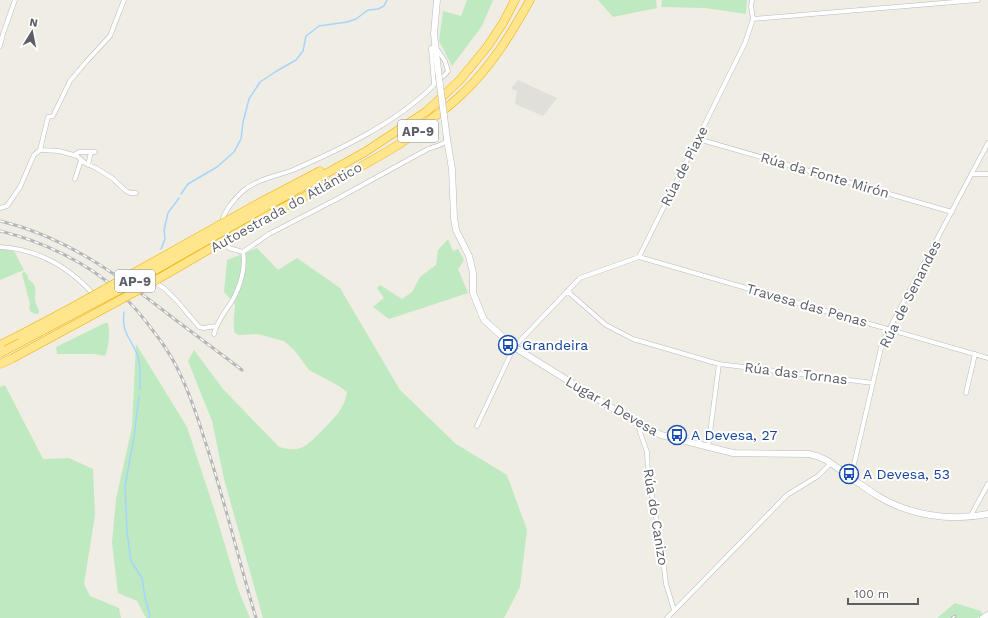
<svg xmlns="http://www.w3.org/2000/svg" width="988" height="618" font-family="'Work Sans',sans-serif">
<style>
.industrial{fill:#e0dfd9}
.green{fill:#bfe9c0}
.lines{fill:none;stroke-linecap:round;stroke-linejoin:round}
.stream{stroke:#a5d5ff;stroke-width:1.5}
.street-casing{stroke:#b7babf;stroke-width:5}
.secondary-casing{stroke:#b8bbc1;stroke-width:7}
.highway-casing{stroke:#f4af00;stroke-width:9}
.street{stroke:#fff;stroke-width:4}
.secondary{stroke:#fff;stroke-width:6}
.highway{stroke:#ffe58c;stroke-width:8}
.rail-casing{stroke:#b5b6b7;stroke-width:3}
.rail{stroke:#fff;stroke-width:1.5;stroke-dasharray:4.5;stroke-linecap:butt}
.secondary-bridge-casing{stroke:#b8bbc1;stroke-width:7;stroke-linecap:butt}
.highway-bridge-casing{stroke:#f4af00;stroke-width:9;stroke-linecap:butt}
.secondary-bridge{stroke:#fff;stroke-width:6}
.highway-bridge{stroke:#ffe58c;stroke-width:8}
.labels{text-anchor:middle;stroke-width:4;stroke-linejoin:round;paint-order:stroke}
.shield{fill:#fff;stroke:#8d9094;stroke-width:1}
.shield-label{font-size:13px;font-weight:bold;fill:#5c6066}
.street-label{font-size:14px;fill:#5c6066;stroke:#fff}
.transit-label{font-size:14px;fill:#164399;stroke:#fff;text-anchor:start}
</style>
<rect width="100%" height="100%" fill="#f0ede4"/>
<path class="industrial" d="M518 80 557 98 543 116 515 104 517 91 511 89Z"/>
<path class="green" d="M467 0H493L482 26 452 66 439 41 443 11 461 16Z
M598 0H656L657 8 613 17Z
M662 0H747L746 14 705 8 661 7Z
M448 239 453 251 458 249 464 260 458 269 468 293 389 319 373 307 384 298 377 288 380 285 402 299 412 292 420 277 436 265 438 250Z
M257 248 278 270 297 258 340 288 400 390 456 444 507 475 527 530 520 587 504 618H263L224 479 212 421 188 361 194 350 223 389 279 447C286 449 295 451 303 447 311 443 333 420 339 412 343 406 346 399 347 392L339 386 309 370 295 351 284 341 257 334 239 335 235 333C232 324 235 313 235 304L224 292 227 260Z
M0 249 14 251 24 270 0 280Z
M24 271 28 276V279C41 288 32 293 36 304 37 308 39 308 39 313L36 314 31 312 29 308 30 304 22 274Z
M105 323H108C110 332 109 347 105 356L94 354H57L56 347Z
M136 344 187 427 216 515 238 589 250 618H146L137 601 118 593 112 543 116 499 132 427Z
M5 385 43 459 69 458 93 469 95 515 84 584 90 596 119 608 121 618H0V387Z
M955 603 981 611 982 615 977 618H937Z"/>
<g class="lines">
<path class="stream" d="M181 194 188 184 217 167 234 152 241 139 243 122 249 99 260 82 275 72 296 60 303 51 306 36 319 26 347 22 356 19 368 10 378 9 384 6 387 0
M161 249 165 239 164 230 168 213 179 198
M124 312C121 335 132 338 138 357 141 367 140 378 140 389
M139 396 134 437 125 486 127 532 131 561 142 578 145 598 150 615 149 618"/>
<defs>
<path id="street" d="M753 19 978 0
M0 46 3 34 15 0
M698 139 952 212
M40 150 59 151 77 156 85 163 96 168 112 178 126 191 130 193H136
M74 155 79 152H95
M88 165 91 152
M971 174H988
M75 179 81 160
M0 208 7 206 20 187 34 155 40 150 48 117 53 116 70 81 86 62 110 36 124 0
M222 223C223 212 235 198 243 191 257 179 277 176 293 170 341 149 396 123 433 86 438 80 444 77 448 71L445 61 435 46 431 48 434 84
M224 240 229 248 243 252 269 234 335 200 428 149C434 147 442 145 447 141
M0 247C37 249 69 267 94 295
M639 257 988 358
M142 282 150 279 165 289 177 301 199 327 204 328 216 326
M567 291 606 325 633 339 719 364 873 383
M214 334C217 321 225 312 232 301 240 287 246 268 243 252
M966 393 975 354
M638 424 640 432 647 452 648 473 662 551 666 584 674 610
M477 426 514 347 580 278 639 257 745 43 753 19 751 6 752 0
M708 448 719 364
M851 477 881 348 885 337 988 143
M970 517 988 484
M667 618 787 495 818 476 831 463"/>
<path id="secondary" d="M437 0 434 34 438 70
M447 139 452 169 454 218 456 230 469 256 473 273V293L484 320 514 347 638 424 661 435 733 453 809 454 817 456 826 460C843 471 859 484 876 495 908 515 951 522 988 514
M983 618 988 615"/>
<path id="highway" d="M259 203 320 171
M262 209 365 152 427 111 460 80 487 47 503 23 515 0
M267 216C311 193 356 171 398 145 411 137 423 127 434 117 444 110 454 102 462 94 491 67 511 34 530 0
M0 345 20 335
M0 353 6 350
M0 364 13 358"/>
</defs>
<use href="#street" class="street-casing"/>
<use href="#secondary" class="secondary-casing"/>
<use href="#highway" class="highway-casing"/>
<use href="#street" class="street"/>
<use href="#secondary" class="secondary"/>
<use href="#highway" class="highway"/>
<defs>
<path id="rail" d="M0 221C63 236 114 272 164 311 190 331 216 350 242 370
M0 231C41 241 87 262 118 291 131 303 143 317 154 332 161 341 168 351 174 362 187 386 196 412 204 438 224 497 238 558 256 618
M952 618 955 616"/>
</defs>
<use href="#rail" class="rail-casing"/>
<use href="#rail" class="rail"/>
<defs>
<path id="secondary-bridge" d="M438 70 447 139"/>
<path id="highway-bridge" d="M20 335 71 308 259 203
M6 350 136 281 262 209
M13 358 144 287 267 216"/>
</defs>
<use href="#secondary-bridge" class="secondary-bridge-casing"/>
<use href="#highway-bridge" class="highway-bridge-casing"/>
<use href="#secondary-bridge" class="secondary-bridge"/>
<use href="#highway-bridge" class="highway-bridge"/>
</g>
<defs>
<symbol id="bus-ring" viewBox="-11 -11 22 22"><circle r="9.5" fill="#fff" stroke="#1a4fb4" stroke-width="1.5"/><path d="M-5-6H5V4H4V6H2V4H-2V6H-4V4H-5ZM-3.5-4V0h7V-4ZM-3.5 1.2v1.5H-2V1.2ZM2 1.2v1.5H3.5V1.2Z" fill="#1a4fb4"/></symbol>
</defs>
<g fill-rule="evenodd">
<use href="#bus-ring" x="497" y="334" width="22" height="22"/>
<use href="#bus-ring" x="666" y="424" width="22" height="22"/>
<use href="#bus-ring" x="838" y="463" width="22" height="22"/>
</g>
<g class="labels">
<g class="shield">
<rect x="398" y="120" width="40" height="22" rx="3"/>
<rect x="115" y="270" width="40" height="22" rx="3"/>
</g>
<g class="shield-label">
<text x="418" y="136">AP-9</text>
<text x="135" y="286">AP-9</text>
</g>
<g class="street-label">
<text transform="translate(684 166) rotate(-63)" y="5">Rúa de Piaxe</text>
<text transform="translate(825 175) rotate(16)" y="5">Rúa da Fonte Mirón</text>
<text transform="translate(286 207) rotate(-29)" y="5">Autoestrada do Atlántico</text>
<text transform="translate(910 294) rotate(-63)" y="5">Rúa de Senandes</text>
<text transform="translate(807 305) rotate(16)" y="5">Travesa das Penas</text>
<text transform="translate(796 373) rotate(7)" y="5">Rúa das Tornas</text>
<text transform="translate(612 406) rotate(30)" y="5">Lugar A Devesa</text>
<text transform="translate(656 517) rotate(81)" y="5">Rúa do Canizo</text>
</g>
<g class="transit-label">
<text x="522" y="350">Grandeira</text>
<text x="691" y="440">A Devesa, 27</text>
<text x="863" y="479">A Devesa, 53</text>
</g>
</g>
<g transform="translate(32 32) rotate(10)" stroke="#ffffff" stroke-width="3" paint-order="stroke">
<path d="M0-3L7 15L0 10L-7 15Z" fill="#5c6066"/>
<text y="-6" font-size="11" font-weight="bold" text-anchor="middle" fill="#5c6066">N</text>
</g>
<path d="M848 598v6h70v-6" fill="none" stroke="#5c6066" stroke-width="2"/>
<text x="854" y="598" font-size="12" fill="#5c6066" stroke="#ffffff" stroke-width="3" paint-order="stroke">100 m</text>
</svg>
